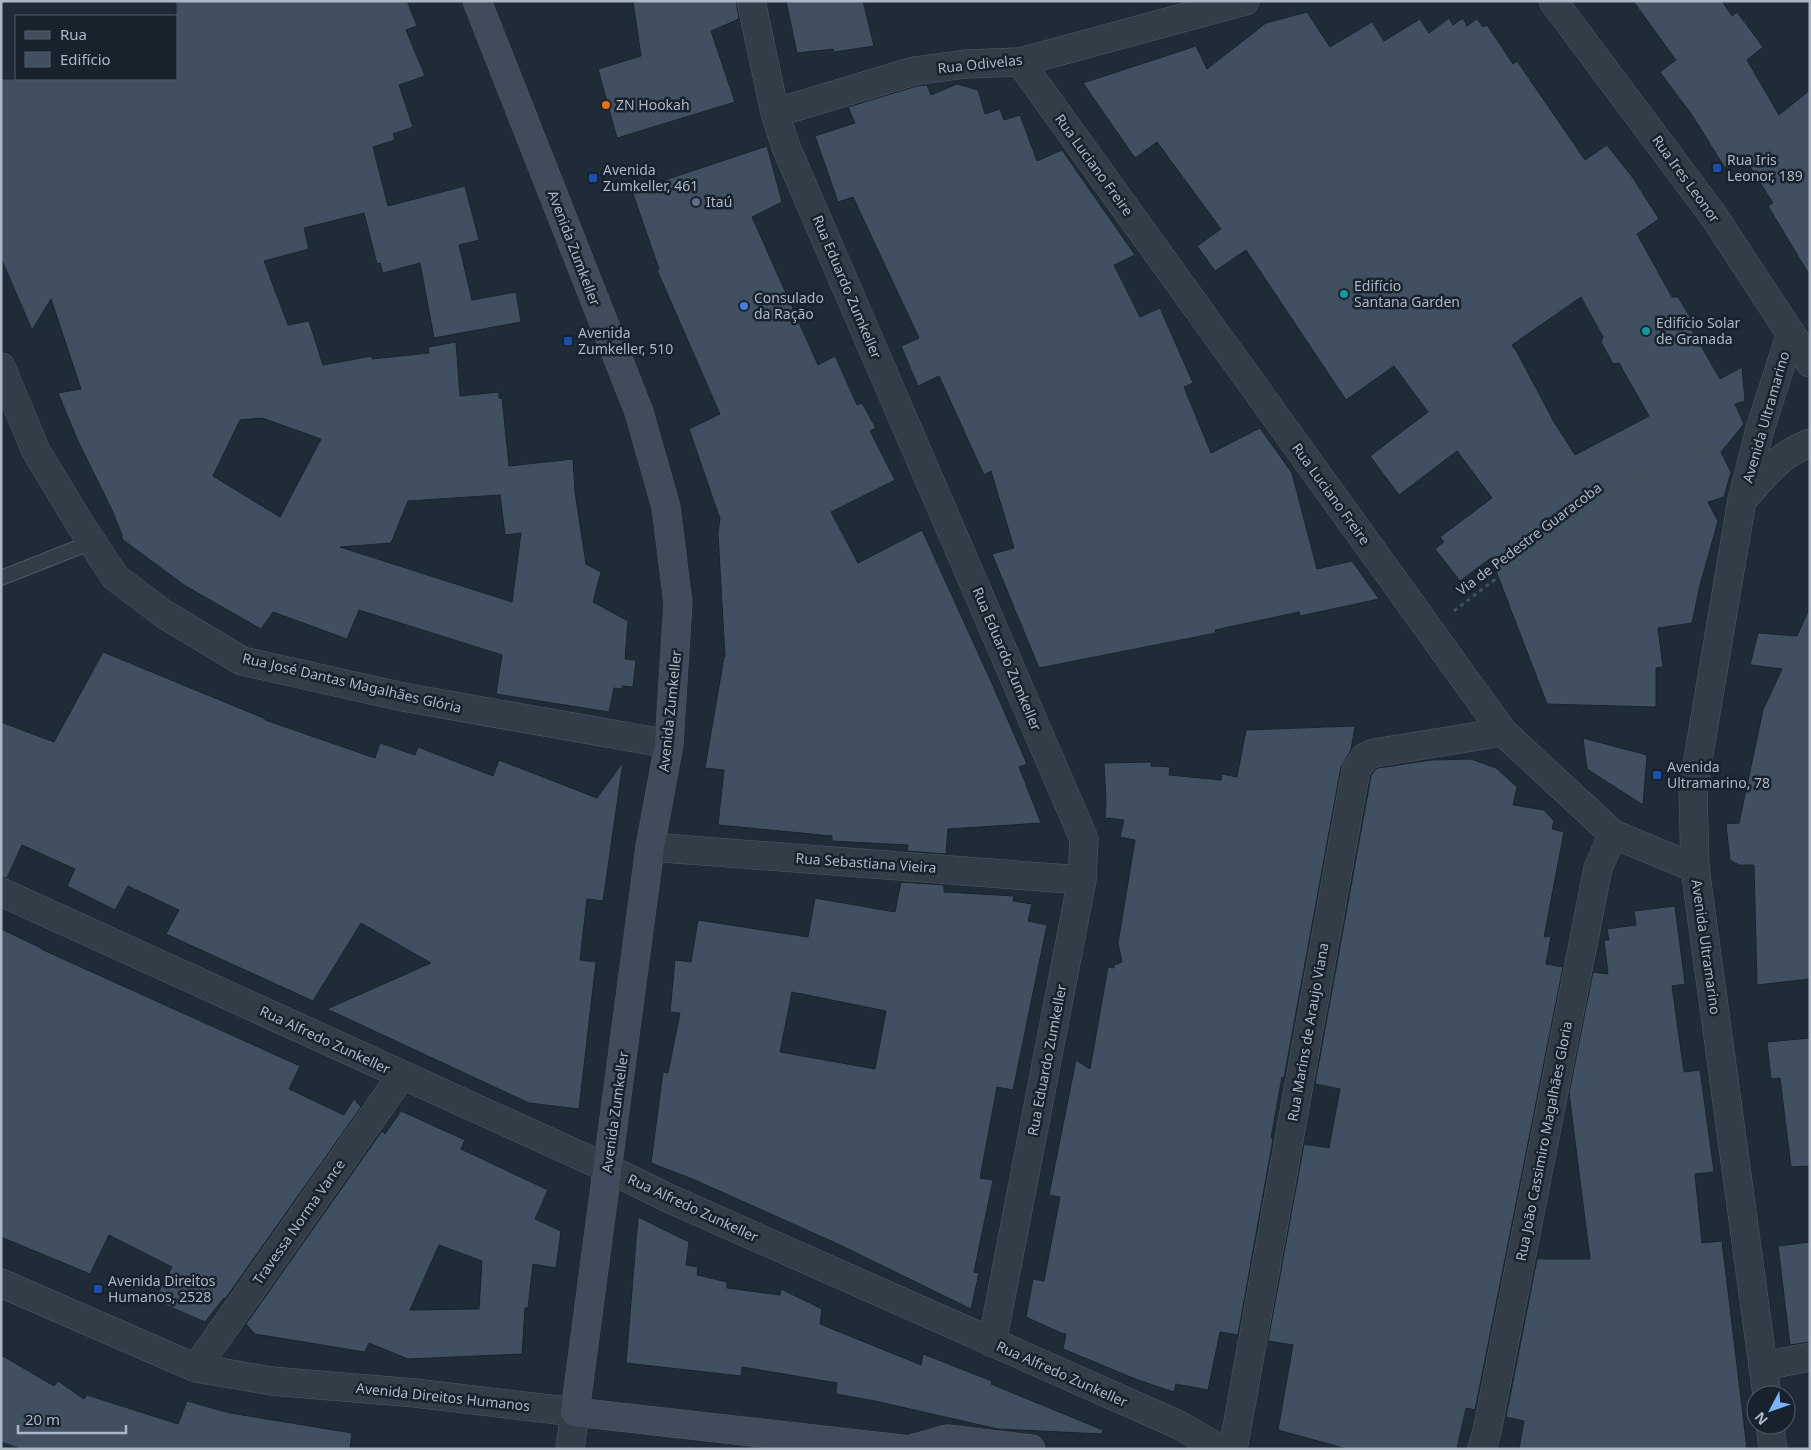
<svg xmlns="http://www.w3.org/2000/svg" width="1811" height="1450" font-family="'Noto Sans',sans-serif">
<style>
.building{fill:#415060;stroke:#1a242e;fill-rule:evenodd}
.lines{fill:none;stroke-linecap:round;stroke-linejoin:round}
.service-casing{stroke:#505a66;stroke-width:16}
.minor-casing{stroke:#505a66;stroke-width:29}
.tertiary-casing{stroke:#505a66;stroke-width:29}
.secondary-casing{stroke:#505a66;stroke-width:29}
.path{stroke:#3b5353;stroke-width:3;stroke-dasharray:4 4;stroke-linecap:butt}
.service{stroke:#323d48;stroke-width:14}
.minor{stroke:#323d48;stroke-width:28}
.tertiary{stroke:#323d48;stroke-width:28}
.secondary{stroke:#404c5b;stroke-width:28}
.food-dot{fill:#e8710a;stroke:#18222c;stroke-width:2}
.transit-dot{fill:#1a4fb4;stroke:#18222c;stroke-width:2}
.service-dot{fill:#5c6f8a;stroke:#18222c;stroke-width:2}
.culture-dot{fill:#0f9aa8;stroke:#18222c;stroke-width:2}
.shop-dot{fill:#3f7fe0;stroke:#18222c;stroke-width:2}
.labels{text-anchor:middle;stroke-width:5;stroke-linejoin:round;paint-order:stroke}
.street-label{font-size:14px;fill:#acb7c5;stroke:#18222c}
.poi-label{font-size:14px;fill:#acb7c5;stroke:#18222c;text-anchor:start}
</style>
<rect width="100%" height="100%" fill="#1f2b37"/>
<path class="building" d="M176 1H407L417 26 406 30 425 76 399 85 413 127 393 134 395 140 373 147 388 206 465 186 479 240 459 245 472 300 516 292 521 322 434 338 420 263 383 273 380 263 377 264 364 213 304 228 309 249 264 261 288 325 309 321 323 365 372 356V359L429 353 428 347 456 342 460 396 499 392V398H502L509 466 573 459 575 492 586 564 601 572 593 602 628 621 625 659 636 660 633 687 622 686 623 689 614 688 609 712 496 694 502 655 359 610 347 639 273 612 261 629 184 585 122 539V535L112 510 78 441 58 393 81 389 51 299 32 330 1 258V79H176ZM262 418 321 439 280 517 213 476 240 420ZM500 495 505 535 521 533 512 602 340 547 391 543 408 501Z
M633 1H736L739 19 711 31 735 102 617 138 598 69 641 56Z
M786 1H863L874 46 834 52 833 49 797 53Z
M1633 1H1722L1732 16 1737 12 1763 47 1747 60 1779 115 1810 90V276L1768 206 1773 203 1744 157 1725 168 1692 115 1660 72 1676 60Z
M1307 12 1330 47 1372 22 1384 41 1420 19 1429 33 1449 18 1453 25 1463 18 1467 26 1477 19 1483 27 1487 25 1513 64 1517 61 1585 160 1607 145 1633 178 1659 219 1637 234 1672 297H1678L1692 320 1689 325 1720 379 1742 367 1745 401 1735 404 1744 424 1721 452 1731 472 1724 497 1708 502 1718 521 1700 585 1692 623 1658 628 1663 667 1656 668V707L1547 704 1491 558 1460 581 1435 549 1444 542 1440 537 1492 498 1457 451 1399 495 1370 456 1428 412 1394 366 1346 400 1246 250 1215 271 1197 246 1221 229 1157 142 1135 158 1083 83 1196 46 1207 69 1266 23ZM1581 297 1603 337 1601 342 1613 364 1619 363 1649 416 1575 455 1554 422 1518 354 1512 345Z
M957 84 978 90 985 114 1000 109 1004 120 1020 115 1037 161 1062 150 1135 255 1114 265 1140 317 1160 308 1193 383 1184 387 1211 453 1260 428 1292 473 1317 569 1352 561 1379 599 1300 616 1299 612 1215 630 1216 633 1039 668 992 554 1014 548 991 471 984 475 939 376 918 386 901 346 919 338 853 197 838 202 815 136 855 123 848 107 917 86 927 85 931 95Z
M767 146 782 202 752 217 818 365 835 356 857 405 862 403 876 428 870 431 895 480 831 512 858 563 922 530 990 679 1027 764 1019 767 1041 823 948 829 946 854 907 851 908 845 832 841V836L718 825 724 770 705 768 724 657H725L718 533 720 519 689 429 720 414 657 270 659 269 632 191Z
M1810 607V979L1757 985 1754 865H1739L1730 860 1726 824 1739 823 1763 710 1782 669 1750 665 1758 633 1797 636Z
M103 652 266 719 265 720 375 758 380 743 415 755 418 747 493 776 499 760 597 798 623 762 603 901 587 899 580 960 596 962 579 1109 529 1103 327 1009 431 963 361 923 313 1001 166 934 179 910 128 886 115 910 67 886 75 869 22 845 7 878 1 877V722L54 742Z
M1355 726 1351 750 1341 767 1284 1078 1282 1077 1271 1138 1273 1139 1238 1335 1220 1332 1208 1390 1176 1384 1174 1392 1138 1380 1063 1349 1066 1334 1061 1333 1026 1317 1033 1279 1044 1281 1060 1197 1049 1195 1076 1060 1090 1069 1108 967 1114 968V965L1122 962 1118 943 1135 840 1120 837 1124 820 1105 818 1106 801 1104 763 1151 762V766L1170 767 1169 775 1221 780 1222 774 1237 777 1246 730Z
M1583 738 1647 755 1643 805 1587 769Z
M1471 759 1496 768 1517 787 1513 805 1544 810 1554 821 1552 829 1564 832 1544 937 1551 936 1546 964 1563 967 1475 1410 1466 1408 1457 1449H1347L1278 1430 1293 1345 1268 1341 1304 1144 1329 1148 1340 1089 1315 1084 1371 776 1375 770 1378 768 1431 760Z
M901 882 944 885V892L1014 896 1013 901 1032 904 1028 921 1047 925 1013 1090 997 1087 980 1178 993 1180 974 1272 979 1273 971 1309 840 1245 695 1180 651 1163 663 1072 668 1073 680 1013 670 1012 675 960 691 962 698 920 808 937 815 898 895 912ZM792 992 886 1011 875 1069 780 1052Z
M1675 906 1685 984 1672 986 1684 1072 1700 1070 1714 1172 1695 1174 1702 1243 1722 1241 1747 1449H1519L1524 1421 1506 1417 1537 1259H1590L1569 1093 1593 972 1608 974 1604 940H1609L1607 929 1636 925 1634 911Z
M1 929 41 948V949L300 1066 289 1089 344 1115 354 1099 361 1107 225 1299 224 1298 205 1322 154 1300 172 1267 109 1235 90 1274 1 1237Z
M1810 1038V1166L1791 1167 1780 1078 1771 1079 1767 1042Z
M401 1111 465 1140 461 1149 548 1190 535 1219 561 1231 556 1268 533 1264 528 1308H525L522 1354 408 1359 369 1343 365 1352 255 1334 246 1324 382 1131 385 1134ZM439 1245 482 1261 479 1309 410 1310Z
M638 1217 689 1242 686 1265 698 1267 697 1275 727 1282V1288L780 1295 781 1289 822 1309 820 1324 921 1365 923 1354 992 1381 991 1384 1103 1430 1102 1434 998 1429 875 1401 836 1394 837 1383 742 1367 741 1376 626 1363Z
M1810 1242V1342L1790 1345 1778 1246Z
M1 1355 54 1386 58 1381 84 1399 87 1395 178 1424 187 1401 230 1413 352 1433 350 1449H21L1 1442Z"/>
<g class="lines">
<defs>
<path id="service" d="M1 578 92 542"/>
<path id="minor" d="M751 1 775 113 786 147 1084 839 1082 880 992 1343
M1020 62 1503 732 1613 834 1695 868
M775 113 914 71 966 64 1020 62 1245 1
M1 367 36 451 82 527 115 577 164 614 242 661 403 697 669 744
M650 847 1082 880
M1 892 607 1168 668 1198 1179 1425 1221 1449
M1 1283 196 1368 271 1381 415 1393 575 1412
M1763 1366 1810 1357
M196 1368 402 1075
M1233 1449 1356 770 1365 757 1374 753 1503 732
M1482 1449 1487 1431 1598 868 1613 834"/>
<path id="tertiary" d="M1553 1 1713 215 1810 363
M1745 497C1766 474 1779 455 1810 443
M1767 1395 1695 868 1693 789 1742 500 1760 429 1791 333
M1770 1425 1773 1449
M570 1449 575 1412"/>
<path id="secondary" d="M477 1 639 412 666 507 678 603 669 744 650 847 575 1412 902 1449
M912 1449 947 1439 1031 1449"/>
</defs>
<use href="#service" class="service-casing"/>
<use href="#minor" class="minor-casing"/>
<use href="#tertiary" class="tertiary-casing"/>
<use href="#secondary" class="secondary-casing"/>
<path class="path" d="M1454 611 1614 488 1723 444"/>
<use href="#service" class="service"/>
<use href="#minor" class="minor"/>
<use href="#tertiary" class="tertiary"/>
<use href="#secondary" class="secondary"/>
</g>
<circle class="food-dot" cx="606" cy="105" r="5"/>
<g class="transit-dot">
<rect x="1712" y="163" width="10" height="10" rx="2.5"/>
<rect x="588" y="173" width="10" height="10" rx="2.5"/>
<rect x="563" y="336" width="10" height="10" rx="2.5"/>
<rect x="1652" y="770" width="10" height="10" rx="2.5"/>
<rect x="93" y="1284" width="10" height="10" rx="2.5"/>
</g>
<circle class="service-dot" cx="696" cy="202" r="5"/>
<g class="culture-dot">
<circle cx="1344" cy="294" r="5"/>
<circle cx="1646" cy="331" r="5"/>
</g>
<circle class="shop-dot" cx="744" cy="306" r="5"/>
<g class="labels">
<g class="street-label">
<text transform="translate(980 64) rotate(-6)" y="5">Rua Odivelas</text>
<text transform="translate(1094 165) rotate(54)" y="5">Rua Luciano Freire</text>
<text transform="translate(1686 179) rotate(54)" y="5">Rua Ires Leonor</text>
<text transform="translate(574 248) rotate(69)" y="5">Avenida Zumkeller</text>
<text transform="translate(847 287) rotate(67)" y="5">Rua Eduardo Zumkeller</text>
<text transform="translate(1766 417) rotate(-74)" y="5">Avenida Ultramarino</text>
<text transform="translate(1331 494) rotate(54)" y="5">Rua Luciano Freire</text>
<text transform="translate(1529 539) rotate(-37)" y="5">Via de Pedestre Guaracoba</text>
<text transform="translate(1007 659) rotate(67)" y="5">Rua Eduardo Zumkeller</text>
<text transform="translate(352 683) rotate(13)" y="5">Rua José Dantas Magalhães Glória</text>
<text transform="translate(670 711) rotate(-84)" y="5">Avenida Zumkeller</text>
<text transform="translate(866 863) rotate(4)" y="5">Rua Sebastiana Vieira</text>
<text transform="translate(1706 947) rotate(82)" y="5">Avenida Ultramarino</text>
<text transform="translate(1308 1032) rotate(-80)" y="5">Rua Marins de Araujo Viana</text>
<text transform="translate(325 1040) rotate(25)" y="5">Rua Alfredo Zunkeller</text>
<text transform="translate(1047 1060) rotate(-79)" y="5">Rua Eduardo Zumkeller</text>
<text transform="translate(615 1112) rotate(-82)" y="5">Avenida Zumkeller</text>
<text transform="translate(1544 1141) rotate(-79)" y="5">Rua João Cassimiro Magalhães Gloria</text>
<text transform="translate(693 1208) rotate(25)" y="5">Rua Alfredo Zunkeller</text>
<text transform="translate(299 1222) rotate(-55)" y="5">Travessa Norma Vance</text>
<text transform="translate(1062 1374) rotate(24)" y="5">Rua Alfredo Zunkeller</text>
<text transform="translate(443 1397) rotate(6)" y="5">Avenida Direitos Humanos</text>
</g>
<g class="poi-label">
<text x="616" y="110">ZN Hookah</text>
<text x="1727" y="165">Rua Iris<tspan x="1727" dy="16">Leonor, 189</tspan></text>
<text x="603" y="175">Avenida<tspan x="603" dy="16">Zumkeller, 461</tspan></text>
<text x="706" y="207">Itaú</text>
<text x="1354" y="291">Edifício<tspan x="1354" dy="16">Santana Garden</tspan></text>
<text x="754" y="303">Consulado<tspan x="754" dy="16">da Ração</tspan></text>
<text x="1656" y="328">Edifício Solar<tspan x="1656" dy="16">de Granada</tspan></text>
<text x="578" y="338">Avenida<tspan x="578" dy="16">Zumkeller, 510</tspan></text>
<text x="1667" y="772">Avenida<tspan x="1667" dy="16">Ultramarino, 78</tspan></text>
<text x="108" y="1286">Avenida Direitos<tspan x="108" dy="16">Humanos, 2528</tspan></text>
</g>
</g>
<rect width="1811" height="1450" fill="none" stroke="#acb7c5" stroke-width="5"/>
<rect x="15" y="15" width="162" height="65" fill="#18222c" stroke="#535e69"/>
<rect x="25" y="31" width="25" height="8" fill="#404c5b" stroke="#535e69"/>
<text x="60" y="40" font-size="15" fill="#acb7c5">Rua</text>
<rect x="25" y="52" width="25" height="15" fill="#415060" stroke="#535e69"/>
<text x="60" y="65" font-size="15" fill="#acb7c5">Edifício</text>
<g transform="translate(1771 1410) rotate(229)"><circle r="24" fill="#18222c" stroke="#535e69"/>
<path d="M0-4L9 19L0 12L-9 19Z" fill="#79b5fd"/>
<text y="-8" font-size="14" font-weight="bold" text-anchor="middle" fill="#acb7c5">N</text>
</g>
<path d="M18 1425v8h108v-8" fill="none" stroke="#acb7c5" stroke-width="2.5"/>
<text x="25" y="1425" font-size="15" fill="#acb7c5" stroke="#18222c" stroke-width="4" paint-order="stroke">20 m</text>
</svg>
